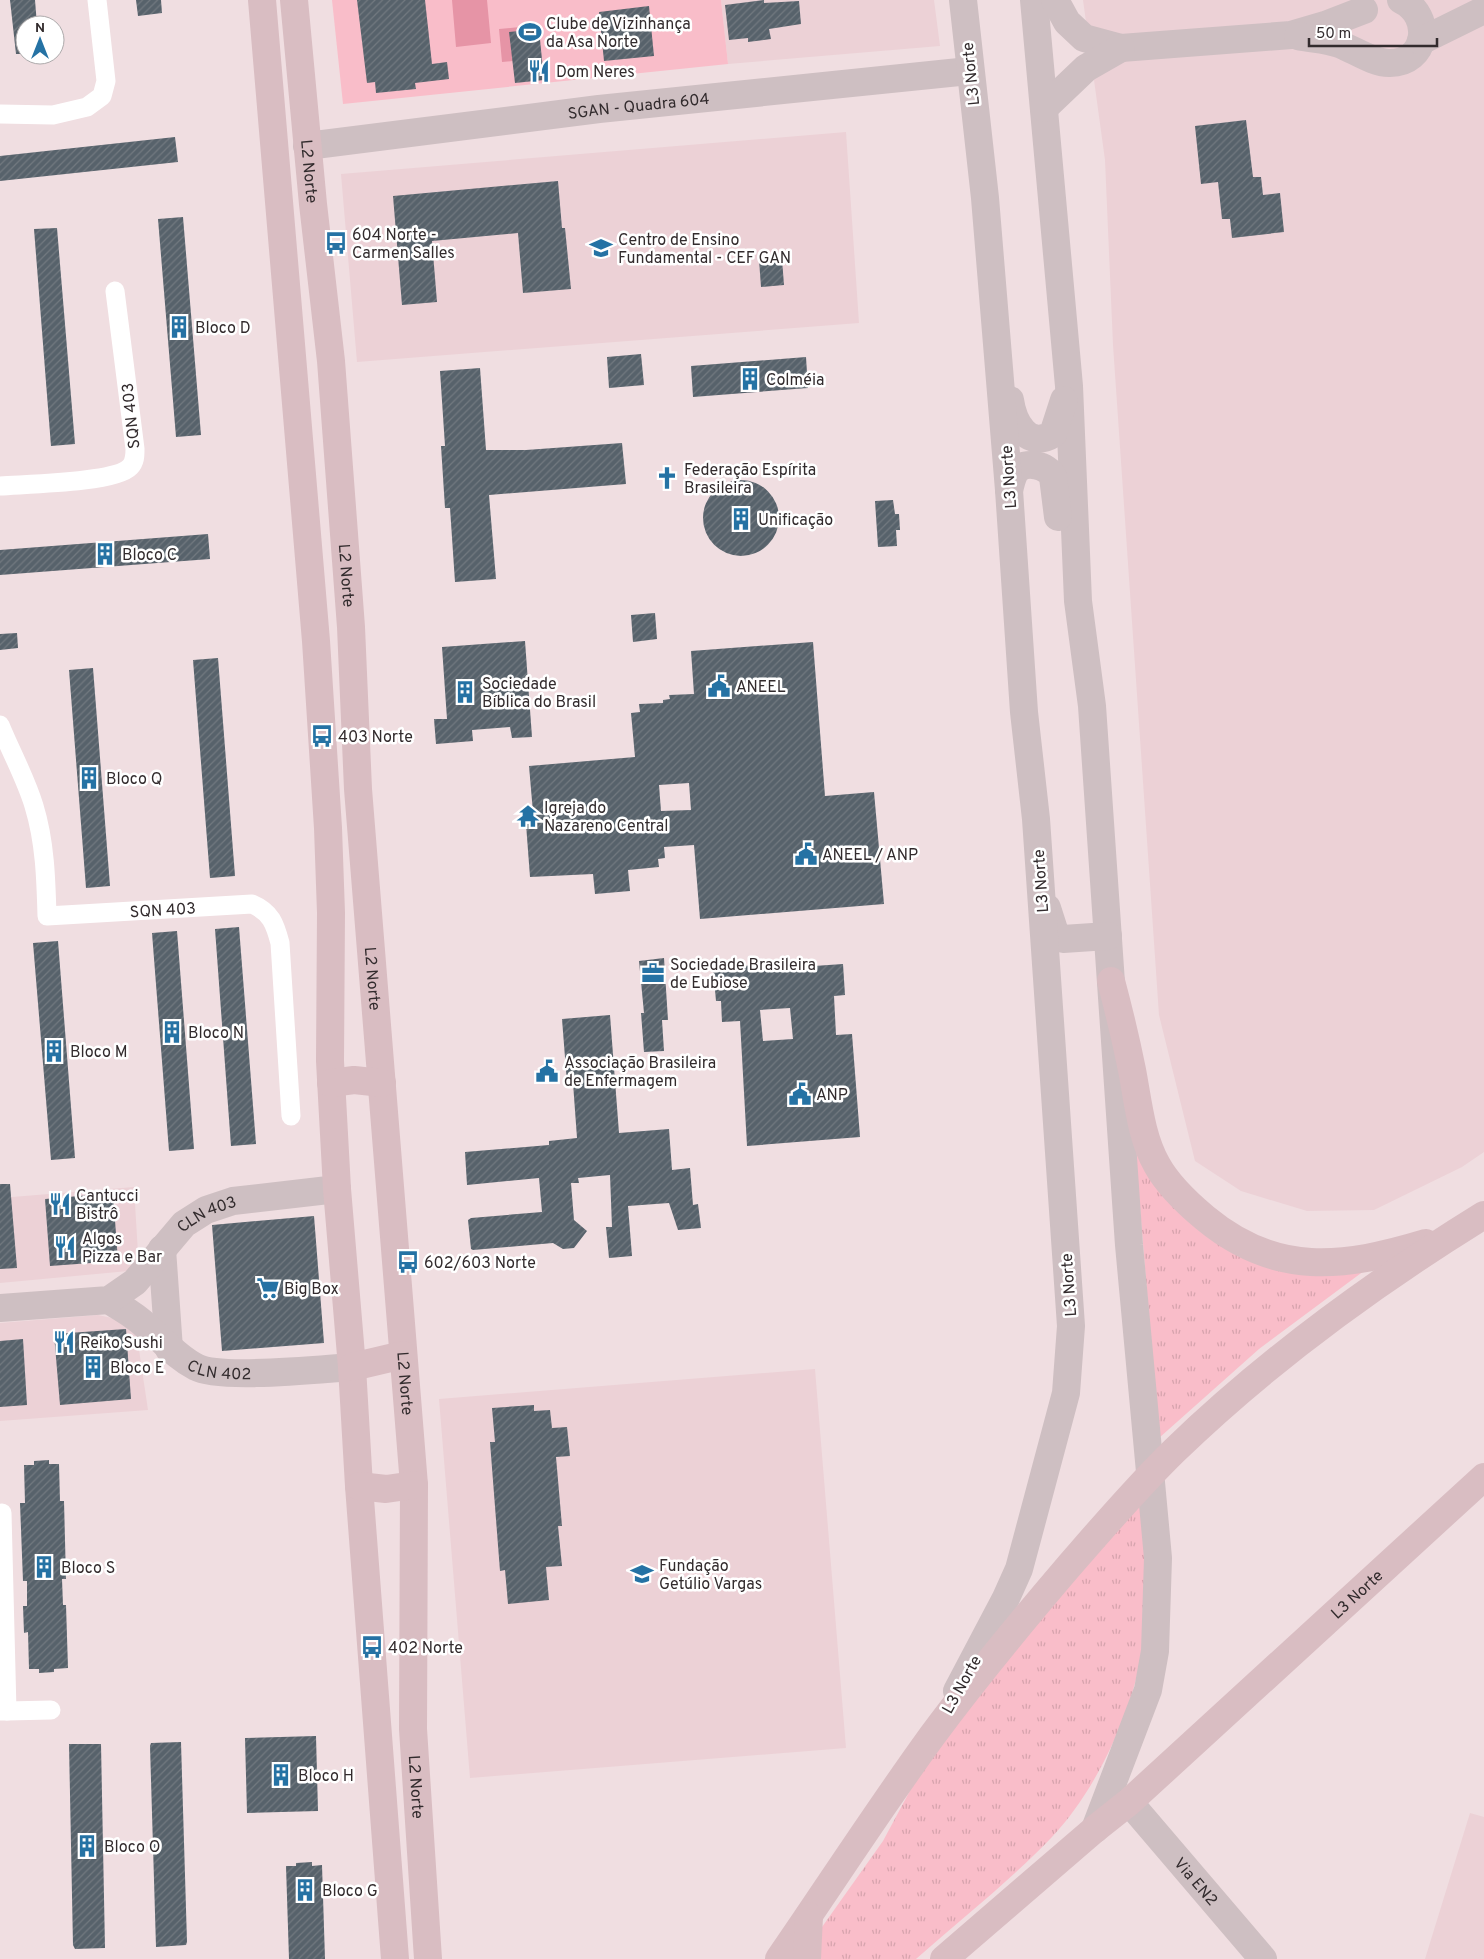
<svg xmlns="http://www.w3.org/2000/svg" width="1484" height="1959" font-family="Overpass,sans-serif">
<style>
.built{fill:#ecd1d6}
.grass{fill:url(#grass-tufts)}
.pitch{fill:#f9bdc9}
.water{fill:#e694a6}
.building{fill:url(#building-hatch);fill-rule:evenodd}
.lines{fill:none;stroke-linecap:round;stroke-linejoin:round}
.street{stroke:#fff;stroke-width:19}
.secondary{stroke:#cebfc2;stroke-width:28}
.primary{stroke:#d9bdc2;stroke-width:28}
.labels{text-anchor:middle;stroke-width:5;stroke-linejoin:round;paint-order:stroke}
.poi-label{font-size:16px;fill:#322b2d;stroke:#fff;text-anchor:start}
.street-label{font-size:16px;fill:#322b2d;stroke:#fff}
</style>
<defs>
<pattern id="grass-tufts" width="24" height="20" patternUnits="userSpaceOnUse" patternTransform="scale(1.25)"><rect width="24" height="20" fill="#f9bdc9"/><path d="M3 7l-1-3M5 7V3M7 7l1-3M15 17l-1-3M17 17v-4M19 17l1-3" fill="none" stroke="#d6a3ad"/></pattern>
<pattern id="building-hatch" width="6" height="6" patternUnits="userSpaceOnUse" patternTransform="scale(1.25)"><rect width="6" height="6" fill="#57626b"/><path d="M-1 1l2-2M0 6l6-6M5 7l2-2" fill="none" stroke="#727980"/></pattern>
</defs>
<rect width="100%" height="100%" fill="#f0dee1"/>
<path class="built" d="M721 0H934L940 46 728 64Z
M1083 0H1484V1152L1462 1167 1374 1210 1307 1211 1241 1191 1195 1161 1159 1015 1113 345 1105 160Z
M846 132 859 323 357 362 341 174Z
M134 1187 139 1270 0 1283V1198Z
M98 1315 135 1323 148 1410 0 1421V1323Z
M815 1369 846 1748 470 1778 439 1399Z
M1470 1813 1484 1817V1959H1425Z"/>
<path class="grass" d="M1135 1147 1234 1246 1380 1259 1259 1349 1159 1438Z
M1141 1493C1145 1542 1148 1591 1143 1641 1137 1705 1096 1791 1052 1837 1010 1881 961 1919 916 1959H813L822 1927 883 1841 920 1772 990 1671Z"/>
<path class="pitch" d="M332 0H721L728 64 343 104Z"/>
<path class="water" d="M452 0H487L491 43 456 47Z
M520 27 523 60 502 62 499 29Z"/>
<path class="building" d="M10 0H35L37 25H25V54H16Z
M136 0H161L162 13 138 16Z
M357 0H425L432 64 447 62 449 79 415 83 416 89 376 93 375 82 367 83Z
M764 0V3L799 1 801 24 769 29 771 39 748 42V38L729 40 725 5Z
M649 6 654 56 604 61 599 12Z
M539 29 544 80 515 83 509 32Z
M1246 120 1253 177H1261L1263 195 1280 193 1284 232 1232 238 1230 219H1222L1218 182 1201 184 1195 126Z
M175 137 178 162 0 181V156Z
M558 181 562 228H565L571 289 523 293 518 233 432 241 437 302 402 305 393 196Z
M183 217 201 435 176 437 158 219Z
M57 228 75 444 51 446 34 229Z
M782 259 784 285 761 287 759 260Z
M641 354 644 385 609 388 607 357Z
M806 357 808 388 693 397 691 366Z
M480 368 486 450H526L622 443 626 484 489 495 496 579 455 582 450 508H445L441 446H445L440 371Z
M703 518a38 38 0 1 1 76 0a38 38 0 1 1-76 0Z
M893 500 895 514H899L900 530H896L897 546 878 547 875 501Z
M208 534 210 559 0 575V550Z
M655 613 657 639 633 642 631 615Z
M17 633 18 648 0 650V634Z
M525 641 532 737 512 738 510 727 472 730 473 741 436 744 434 719H447L442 647Z
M813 642 825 796 874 792 884 904 700 919 694 845 664 847 665 858 658 859 659 867 628 870 630 891 595 894 593 874 530 877 526 824H534L529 766 635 757 631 713 640 712 639 704 663 703V700L670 699 669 695 694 694 691 651ZM689 783 691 810 661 811 659 785Z
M218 658 235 876 210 878 193 660Z
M93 668 110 886 86 888 69 670Z
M239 927 256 1144 231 1146 215 929Z
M177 931 194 1149 169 1151 152 933Z
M58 941 75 1158 51 1160 33 943Z
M664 958 668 1020H662L664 1051 644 1052 641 1013H644L639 961Z
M785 963V968L843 964 845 995 834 996 836 1035 852 1034 860 1137 747 1146 740 1021 722 1022 721 1001H716L713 968ZM790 1008 793 1039 763 1041 760 1010Z
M610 1015 619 1133 669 1129 672 1170 690 1168 693 1205 698 1204 701 1228 678 1230 669 1203 628 1206 632 1256 609 1258 606 1227H612L610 1175 578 1178 579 1183H571L574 1220 587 1231 574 1248 563 1249 553 1243 473 1250 471 1249 468 1220 471 1218 542 1212 539 1178 467 1185 465 1152 549 1145V1141L577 1138 573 1083H567L562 1019Z
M0 1184H10L17 1268 0 1269Z
M113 1193 118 1261 50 1266 45 1199Z
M314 1216 324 1343 222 1351 212 1225Z
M126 1329 131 1399 60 1405 54 1334Z
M23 1339 27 1405 0 1407V1341Z
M534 1405V1411L550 1410 552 1428 567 1427 570 1456 556 1457 562 1526H558L562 1566 546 1567 549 1600 508 1604 505 1570 500 1571 490 1442H495L492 1408Z
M49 1460V1464H59L60 1501H64L66 1579H62L63 1605H66L68 1668 54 1669V1672L39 1673V1669H29L28 1632 24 1633 23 1606H27V1581H23L20 1503H25L24 1465H34V1461Z
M316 1736 318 1811 247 1813 245 1738Z
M181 1742 187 1942 186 1945 156 1947 150 1746 151 1743Z
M69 1744H101L105 1948 75 1949 73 1945Z
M312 1862V1866L322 1865 325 1959H289L286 1866H296V1863Z"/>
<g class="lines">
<g class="street">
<path d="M0 114 53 115 87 107 102 96 106 81 97 0"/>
<path d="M0 486C25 484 115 483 130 467 135 462 135 456 135 449L115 291"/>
<path id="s1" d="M0 725C11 752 26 779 34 806 45 842 46 879 47 916L252 904C271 912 275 924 280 943L291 1116"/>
<path d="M0 1711H7L2 1513"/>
<path d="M7 1711 51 1710"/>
</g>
<g class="secondary">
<path d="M1034 0 1069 386 1078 601 1092 706 1129 1245 1158 1558 1155 1651 1148 1690 1095 1829"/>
<path d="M1055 0 1067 22 1084 38 1121 48 1291 35 1325 25 1364 10"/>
<path d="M1298 36C1311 39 1326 39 1339 44 1355 50 1373 63 1389 63 1427 64 1434 16 1401 0"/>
<path d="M1421 41 1484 10"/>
<path d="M1044 108 1086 68 1121 48"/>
<path id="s2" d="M307 146 599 109 969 71"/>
<path d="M1010 400C1013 421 1027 450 1053 434L1064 400"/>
<path d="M1009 490C1011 484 1012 476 1016 471 1025 460 1048 465 1053 477L1058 517"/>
<path d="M1047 908 1055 933 1063 939 1108 936"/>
<path d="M162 1249 169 1349"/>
<path id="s3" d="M109 1300C121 1308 135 1315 146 1326 163 1340 176 1357 196 1367 220 1380 321 1369 352 1367"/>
<path id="s4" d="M0 1308 109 1300 135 1282 184 1224 206 1210 233 1201 337 1189"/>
<path d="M957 1691 1006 1598 1019 1569 1066 1393 1071 1326 1036 819 1024 712 1009 490 985 198 963 0"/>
<path id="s5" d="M1129 1802 1263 1959"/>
</g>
<g class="primary">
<path d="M262 0 316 641 328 828 331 913 330 1061 337 1189 352 1367 359 1486 395 1959"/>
<path id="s6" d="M294 0 313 204 331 361 351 627 358 789 414 1485 413 1729 428 1959"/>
<path d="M1111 981C1119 1011 1126 1040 1132 1070 1138 1101 1141 1137 1157 1165 1168 1185 1187 1203 1205 1218 1276 1277 1343 1268 1426 1243"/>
<path d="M331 1083 354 1080 382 1083"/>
<path d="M352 1367 403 1355"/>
<path d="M359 1486 386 1489 414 1485"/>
<path d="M779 1959C830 1885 879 1809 932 1736 975 1678 1022 1621 1069 1566 1103 1527 1137 1487 1174 1451 1267 1361 1374 1283 1484 1215"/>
<path d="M807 1959 809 1916"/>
<path id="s7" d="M944 1959 1095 1829 1129 1802 1484 1477"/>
</g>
</g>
<defs>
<symbol id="stadium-bare" viewBox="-9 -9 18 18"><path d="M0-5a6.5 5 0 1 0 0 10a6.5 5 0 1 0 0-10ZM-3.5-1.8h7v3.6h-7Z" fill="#2572a4" stroke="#fff" stroke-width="2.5" paint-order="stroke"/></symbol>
<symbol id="restaurant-bare" viewBox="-9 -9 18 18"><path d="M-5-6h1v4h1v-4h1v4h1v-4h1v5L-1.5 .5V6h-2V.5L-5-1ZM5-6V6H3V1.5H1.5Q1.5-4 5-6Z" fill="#2572a4" stroke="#fff" stroke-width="2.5" paint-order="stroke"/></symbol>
<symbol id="bus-bare" viewBox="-9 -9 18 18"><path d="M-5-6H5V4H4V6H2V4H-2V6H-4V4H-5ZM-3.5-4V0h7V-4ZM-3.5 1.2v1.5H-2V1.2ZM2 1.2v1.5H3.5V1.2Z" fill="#2572a4" stroke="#fff" stroke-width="2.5" paint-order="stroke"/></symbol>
<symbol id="school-bare" viewBox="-9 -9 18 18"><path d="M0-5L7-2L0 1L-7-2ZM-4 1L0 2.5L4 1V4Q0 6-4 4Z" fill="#2572a4" stroke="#fff" stroke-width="2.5" paint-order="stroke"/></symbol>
<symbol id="building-bare" viewBox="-9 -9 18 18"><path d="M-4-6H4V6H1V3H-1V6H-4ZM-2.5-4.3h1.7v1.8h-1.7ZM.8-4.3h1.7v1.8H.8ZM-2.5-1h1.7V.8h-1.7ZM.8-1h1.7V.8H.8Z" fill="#2572a4" stroke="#fff" stroke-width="2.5" paint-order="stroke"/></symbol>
<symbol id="church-bare" viewBox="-9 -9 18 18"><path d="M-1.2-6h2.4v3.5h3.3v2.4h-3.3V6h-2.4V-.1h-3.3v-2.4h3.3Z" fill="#2572a4" stroke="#fff" stroke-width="2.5" paint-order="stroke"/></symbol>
<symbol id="civic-bare" viewBox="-9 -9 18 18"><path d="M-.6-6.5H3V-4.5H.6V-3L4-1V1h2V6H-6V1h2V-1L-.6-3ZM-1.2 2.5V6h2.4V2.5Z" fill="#2572a4" stroke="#fff" stroke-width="2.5" paint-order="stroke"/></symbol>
<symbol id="temple-bare" viewBox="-9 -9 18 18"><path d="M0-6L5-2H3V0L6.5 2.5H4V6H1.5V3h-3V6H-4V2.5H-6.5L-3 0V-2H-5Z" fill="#2572a4" stroke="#fff" stroke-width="2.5" paint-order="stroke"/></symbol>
<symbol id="office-bare" viewBox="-9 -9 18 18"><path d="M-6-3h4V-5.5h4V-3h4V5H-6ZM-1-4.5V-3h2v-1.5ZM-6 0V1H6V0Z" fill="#2572a4" stroke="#fff" stroke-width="2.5" paint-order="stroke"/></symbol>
<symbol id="supermarket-bare" viewBox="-9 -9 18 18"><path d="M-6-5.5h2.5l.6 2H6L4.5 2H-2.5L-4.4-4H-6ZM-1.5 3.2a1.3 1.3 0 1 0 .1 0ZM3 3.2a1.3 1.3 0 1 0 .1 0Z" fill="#2572a4" stroke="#fff" stroke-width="2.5" paint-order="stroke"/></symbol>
<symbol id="university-bare" viewBox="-9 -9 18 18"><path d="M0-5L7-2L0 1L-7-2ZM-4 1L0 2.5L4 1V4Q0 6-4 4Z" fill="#2572a4" stroke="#fff" stroke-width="2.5" paint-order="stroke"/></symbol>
</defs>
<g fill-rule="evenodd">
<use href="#stadium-bare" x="514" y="16" width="32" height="32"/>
<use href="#restaurant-bare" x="523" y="55" width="32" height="32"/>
<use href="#bus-bare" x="320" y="227" width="32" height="32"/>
<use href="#school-bare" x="585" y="232" width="32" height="32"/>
<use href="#building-bare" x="163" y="311" width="32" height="32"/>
<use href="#building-bare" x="734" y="363" width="32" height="32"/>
<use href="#church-bare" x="651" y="462" width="32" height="32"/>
<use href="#building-bare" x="725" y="503" width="32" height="32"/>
<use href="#building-bare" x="89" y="538" width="32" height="32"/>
<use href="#civic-bare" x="703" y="670" width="32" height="32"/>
<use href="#building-bare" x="449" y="676" width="32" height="32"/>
<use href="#bus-bare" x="306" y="720" width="32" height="32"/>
<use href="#building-bare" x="73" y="762" width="32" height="32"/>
<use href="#temple-bare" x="512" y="800" width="32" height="32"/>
<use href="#civic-bare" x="790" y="838" width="32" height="32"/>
<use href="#office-bare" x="637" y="957" width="32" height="32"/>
<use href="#building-bare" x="156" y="1016" width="32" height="32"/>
<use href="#building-bare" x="38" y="1035" width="32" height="32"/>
<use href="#civic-bare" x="531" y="1055" width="32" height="32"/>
<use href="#civic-bare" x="784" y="1078" width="32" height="32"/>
<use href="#restaurant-bare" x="44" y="1188" width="32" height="32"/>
<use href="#restaurant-bare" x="49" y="1231" width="32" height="32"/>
<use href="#bus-bare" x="392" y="1246" width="32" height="32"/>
<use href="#supermarket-bare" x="252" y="1272" width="32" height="32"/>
<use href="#restaurant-bare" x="48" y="1326" width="32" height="32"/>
<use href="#building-bare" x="77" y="1351" width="32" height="32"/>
<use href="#building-bare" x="28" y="1551" width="32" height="32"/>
<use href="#university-bare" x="626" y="1558" width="32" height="32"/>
<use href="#bus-bare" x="356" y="1631" width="32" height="32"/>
<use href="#building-bare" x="265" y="1759" width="32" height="32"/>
<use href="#building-bare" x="71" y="1830" width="32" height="32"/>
<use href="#building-bare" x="289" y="1874" width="32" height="32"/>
</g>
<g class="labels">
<g class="poi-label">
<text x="546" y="29">Clube de Vizinhança<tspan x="546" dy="18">da Asa Norte</tspan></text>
<text x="556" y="77">Dom Neres</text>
<text x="352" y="240">604 Norte -<tspan x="352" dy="18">Carmen Salles</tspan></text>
<text x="618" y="245">Centro de Ensino<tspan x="618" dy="18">Fundamental - CEF GAN</tspan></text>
<text x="195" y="333">Bloco D</text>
<text x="766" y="385">Colméia</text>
<text x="684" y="475">Federação Espírita<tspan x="684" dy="18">Brasileira</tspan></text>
<text x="758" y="525">Unificação</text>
<text x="122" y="560">Bloco C</text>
<text x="482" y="689">Sociedade<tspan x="482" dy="18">Bíblica do Brasil</tspan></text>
<text x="736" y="692">ANEEL</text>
<text x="338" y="742">403 Norte</text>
<text x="106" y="784">Bloco Q</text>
<text x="544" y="813">Igreja do<tspan x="544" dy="18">Nazareno Central</tspan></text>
<text x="822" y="860">ANEEL / ANP</text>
<text x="670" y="970">Sociedade Brasileira<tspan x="670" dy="18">de Eubiose</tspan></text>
<text x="188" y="1038">Bloco N</text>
<text x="70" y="1057">Bloco M</text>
<text x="564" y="1068">Associação Brasileira<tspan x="564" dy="18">de Enfermagem</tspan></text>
<text x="816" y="1100">ANP</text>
<text x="76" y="1201">Cantucci<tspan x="76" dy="18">Bistrô</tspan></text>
<text x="82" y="1244">Algos<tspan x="82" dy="18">Pizza e Bar</tspan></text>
<text x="424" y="1268">602/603 Norte</text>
<text x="284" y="1294">Big Box</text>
<text x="80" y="1348">Reiko Sushi</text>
<text x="110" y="1373">Bloco E</text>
<text x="659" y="1571">Fundação<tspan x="659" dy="18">Getúlio Vargas</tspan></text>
<text x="61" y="1573">Bloco S</text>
<text x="388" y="1653">402 Norte</text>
<text x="298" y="1781">Bloco H</text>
<text x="104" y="1852">Bloco O</text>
<text x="322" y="1896">Bloco G</text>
</g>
<g class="street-label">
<text transform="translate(970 74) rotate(-96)" y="6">L3 Norte</text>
<text dy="6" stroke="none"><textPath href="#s2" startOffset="334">SGAN - Quadra 604</textPath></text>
<text dy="6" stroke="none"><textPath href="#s6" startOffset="172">L2 Norte</textPath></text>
<text transform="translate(130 416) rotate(-96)" y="6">SQN 403</text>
<text transform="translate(1008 477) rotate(-94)" y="6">L3 Norte</text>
<text dy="6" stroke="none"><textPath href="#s6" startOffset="578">L2 Norte</textPath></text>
<text transform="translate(1040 881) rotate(-94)" y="6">L3 Norte</text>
<text dy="6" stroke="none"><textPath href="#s1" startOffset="315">SQN 403</textPath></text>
<text dy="6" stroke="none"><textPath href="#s6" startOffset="982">L2 Norte</textPath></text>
<text dy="6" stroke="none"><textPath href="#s4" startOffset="242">CLN 403</textPath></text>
<text transform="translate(1068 1285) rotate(-94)" y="6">L3 Norte</text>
<text dy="6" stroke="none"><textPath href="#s3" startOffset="134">CLN 402</textPath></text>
<text dy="6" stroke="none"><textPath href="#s6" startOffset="1388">L2 Norte</textPath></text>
<text dy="6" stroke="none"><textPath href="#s7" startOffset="551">L3 Norte</textPath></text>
<text transform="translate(961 1684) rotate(-61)" y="6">L3 Norte</text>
<text dy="6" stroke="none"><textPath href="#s6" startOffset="1792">L2 Norte</textPath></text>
<text dy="6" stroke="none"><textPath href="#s5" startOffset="104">Via EN2</textPath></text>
</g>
</g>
<g transform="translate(40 40)"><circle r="24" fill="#ffffff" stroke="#adaaab"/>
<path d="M0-4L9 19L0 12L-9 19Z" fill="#2572a4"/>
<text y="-8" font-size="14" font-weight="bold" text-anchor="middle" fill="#322b2d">N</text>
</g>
<path d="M1309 38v8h128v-8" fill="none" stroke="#322b2d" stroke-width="2.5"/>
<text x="1316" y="38" font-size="15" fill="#322b2d" stroke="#ffffff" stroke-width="4" paint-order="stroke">50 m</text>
</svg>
